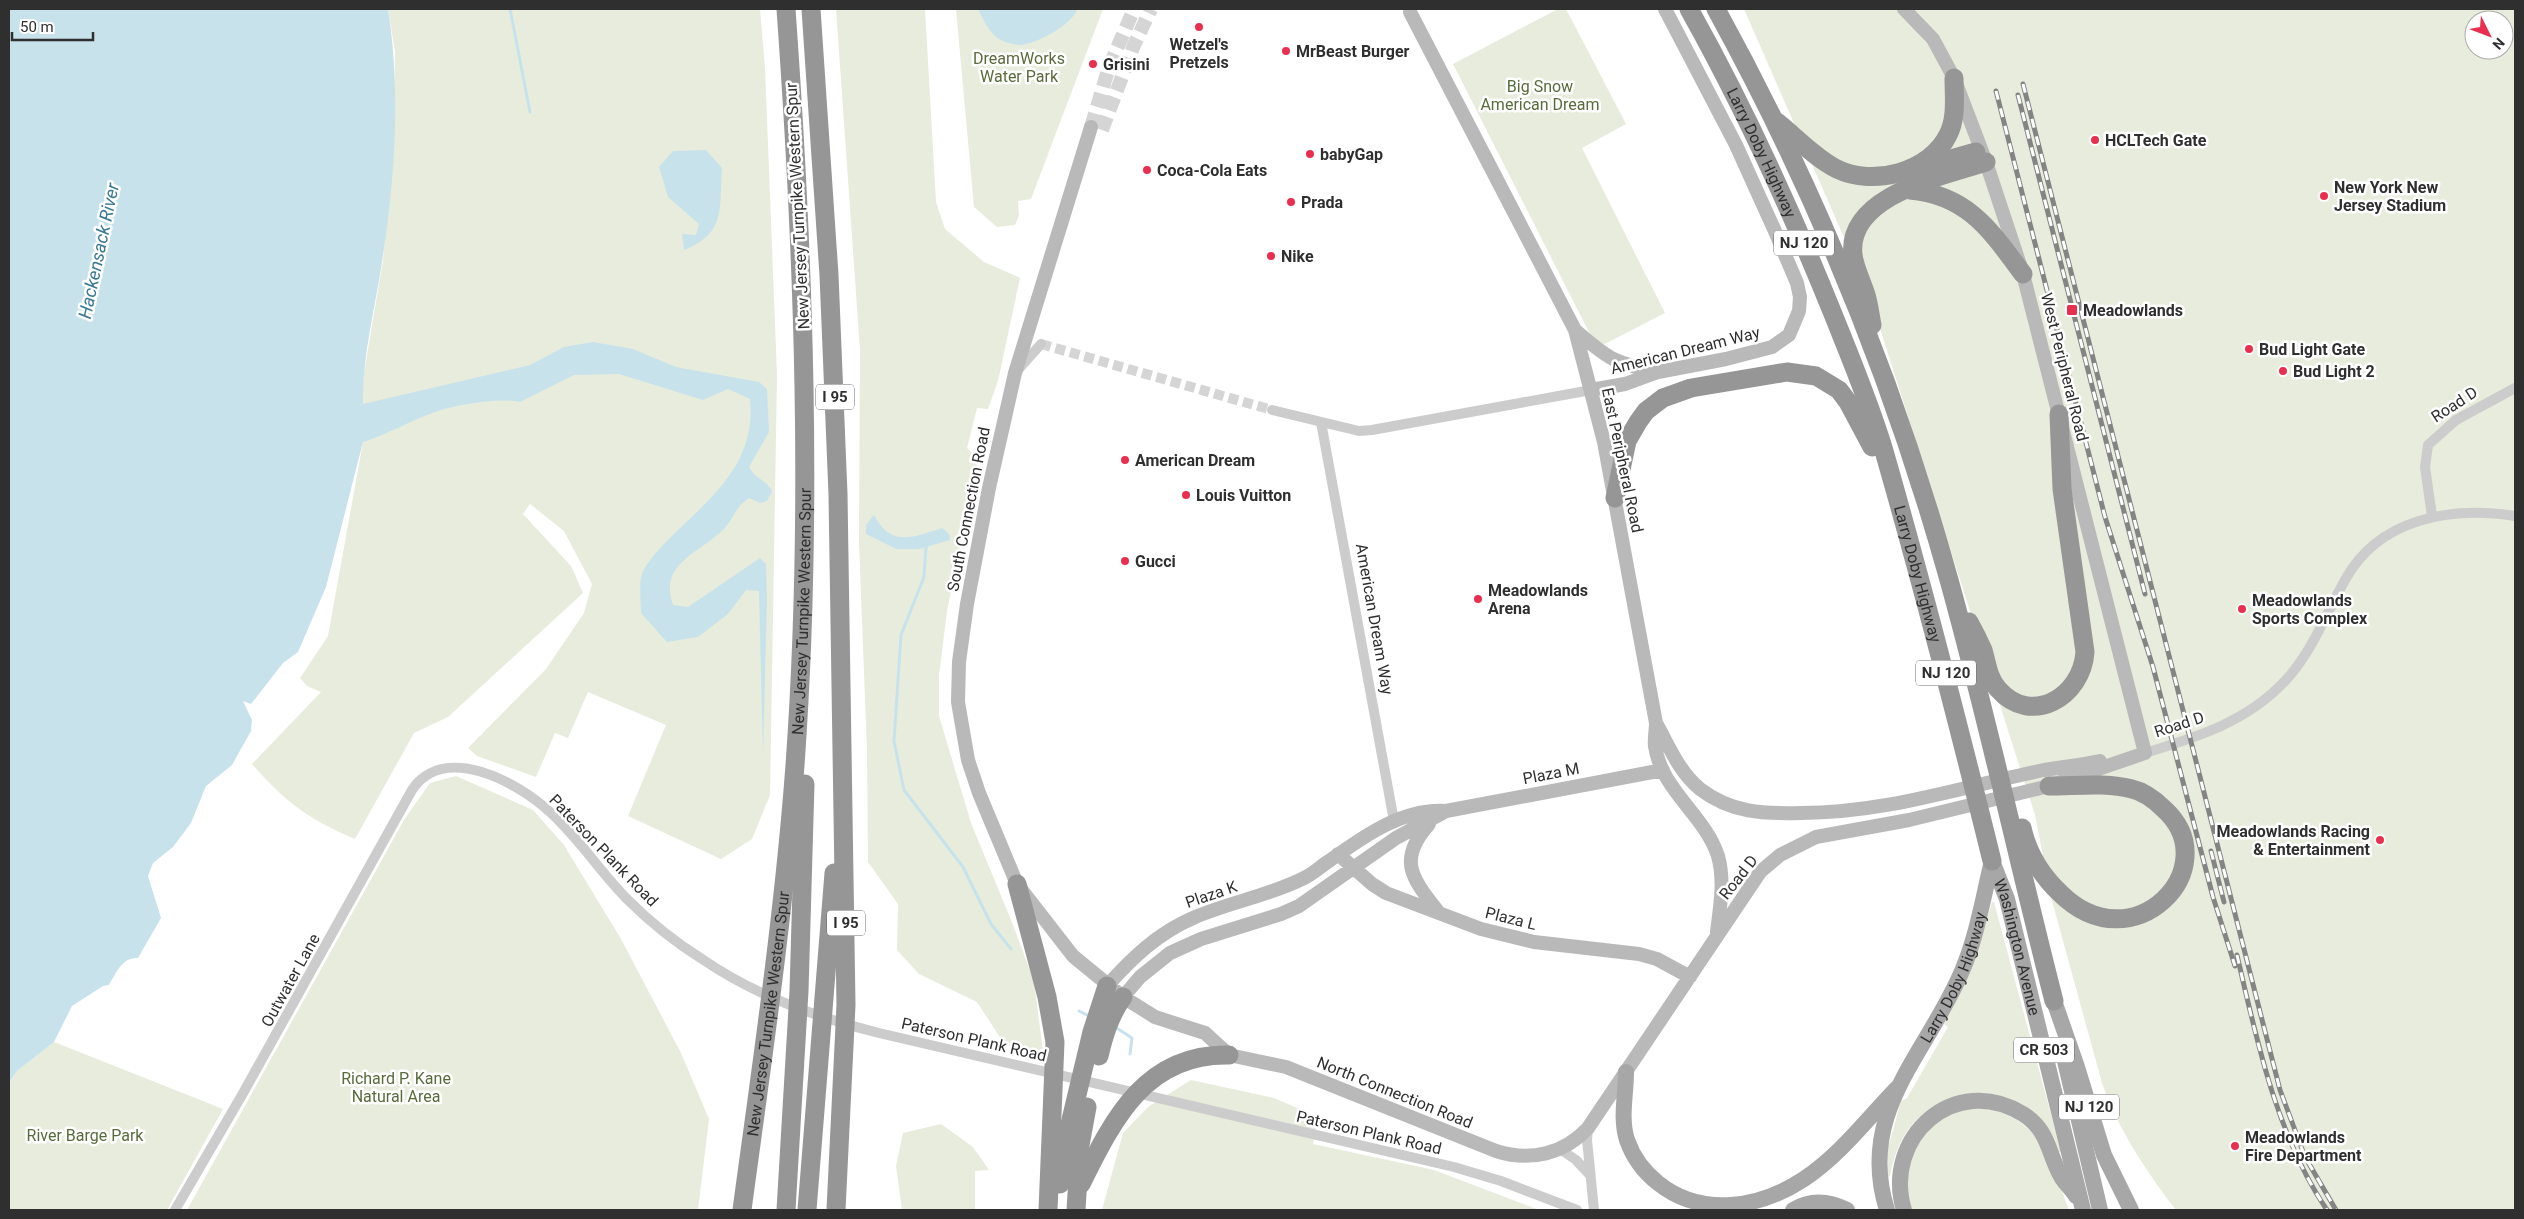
<svg xmlns="http://www.w3.org/2000/svg" width="2524" height="1219" font-family="Roboto,sans-serif">
<style>
.green{fill:#e7ecdc;fill-rule:evenodd}
.water{fill:#c8e2ec}
.lines{fill:none;stroke-linecap:round;stroke-linejoin:round}
.stream{stroke:#c8e2ec;stroke-width:3}
.street-tunnel{stroke:#d5d5d5;stroke-width:10;stroke-dasharray:10 5;stroke-linecap:butt}
.secondary-tunnel{stroke:#d5d5d5;stroke-width:14;stroke-dasharray:14 7;stroke-linecap:butt}
.street{stroke:#ccc;stroke-width:10}
.secondary{stroke:#b9b9b9;stroke-width:14}
.primary{stroke:#a7a7a7;stroke-width:16}
.highway{stroke:#969696;stroke-width:19}
.rail-casing{stroke:#848484;stroke-width:5}
.rail{stroke:#fff;stroke-width:3;stroke-dasharray:9;stroke-linecap:butt}
.poi-dot{fill:#e82f4f;stroke:#fff;stroke-width:2}
.labels{text-anchor:middle;stroke-width:5;stroke-linejoin:round;paint-order:stroke}
.shield{fill:#fff;stroke:#6d6d6d;stroke-width:1}
.shield-label{font-size:15px;font-weight:bold;fill:#2f2f2f}
.poi-label{font-size:16px;font-weight:bold;fill:#2f2f2f;stroke:#fff;text-anchor:start}
.park-label{font-size:16px;fill:#576b3b;stroke:#fff}
.street-label{font-size:16px;fill:#2f2f2f;stroke:#fff}
.water-label{font-size:18px;font-style:italic;fill:#3b7993;stroke:#fff}
</style>
<rect width="100%" height="100%" fill="#fff"/>
<path class="green" d="M388 9H760L765 68 777 375 770 795 752 839 721 859 628 816 666 725 588 692 568 738 555 733 536 777 477 756 468 748 546 669 584 613 592 584 564 531 530 504 523 514 571 566 583 593 448 717 414 733 355 839C308 819 285 802 252 764L321 692 307 686 300 678 328 636 363 442V379L383 260 394 140 395 52Z
M836 9H925L936 202 945 229 984 262 1020 278 998 381 988 409 977 408 967 448 978 459 947 611 939 675V716L971 823 1011 920 1034 981 1043 1052 1005 1045 977 1002 919 974 897 950 898 904 868 862 867 750 859 542 860 350Z
M956 9H1103L1031 199 1018 201 1019 215 1015 225 997 227 974 207Z
M1558 9H1566L1626 124 1582 148 1665 313 1597 348 1453 64Z
M1744 9H2515V1210H2176C2146 1171 2118 1129 2102 1083L2051 897 2035 815 1870 297ZM2474 20H2504V50H2474Z
M456 776 533 810 564 845 621 939 681 1053 709 1119 698 1210H187L404 820 430 783Z
M1992 902H1994L2061 1152H2058L2037 1117 1950 1099C1912 1115 1898 1137 1890 1176L1888 1177V1148L1901 1101 1907 1098 1948 1027 1944 1024C1968 982 1979 949 1992 902Z
M54 1042 223 1109 167 1210H9V1084L17 1071Z
M1191 1080 1274 1098 1318 1117 1313 1144 1434 1170 1539 1210H1102L1123 1133 1148 1107Z
M1991 1108C2044 1125 2051 1163 2069 1210H1912C1909 1199 1905 1184 1907 1172 1910 1152 1928 1126 1946 1116 1959 1108 1976 1109 1991 1108Z
M941 1124 973 1147 989 1170 975 1171V1210H902L896 1166 903 1133Z"/>
<path class="water" d="M9 9H388C401 92 395 179 382 262 375 309 362 357 363 404L530 365 564 347 593 342 633 349 676 367 759 382 767 389 769 432 749 467C757 481 765 478 772 491L767 501 761 503 749 498C734 509 737 513 727 525 706 552 657 560 673 605L688 607 760 558 766 564 767 601 763 755 759 591 746 590 728 614 698 637 667 642 641 613C641 601 638 581 643 571 651 556 666 542 678 530 718 492 756 459 750 399L728 389 703 400 619 374 574 375 520 402C502 397 453 405 435 412 410 421 388 434 363 442L326 587 298 652 283 663 251 704 243 701 252 720 251 731 232 765 206 786 191 823 173 847 153 863 148 876 161 918 138 958C122 957 116 973 109 985L103 986 72 1006 54 1042 17 1071 9 1083Z
M978 9H1077C1074 24 1034 45 1020 45 1015 45 1005 42 1001 40 990 35 983 19 978 9Z
M706 150 722 168C719 208 727 233 684 250L682 234 696 235 699 224 668 197 659 167 673 151Z
M874 515C891 548 914 537 942 528L949 534 950 540 919 549H896L866 534V525Z"/>
<g class="lines">
<path class="stream" d="M510 9 530 112
M924 544 926 547 924 577 901 635 894 741 904 790 963 867 991 924 1011 949
M1079 1011 1091 1017
M1115 1027 1132 1038 1130 1054"/>
<path class="street-tunnel" d="M1041 344 1272 410"/>
<path class="secondary-tunnel" d="M1091 127 1109 67 1134 9
M1102 130 1134 45 1151 9"/>
<path class="street" d="M1017 371 1041 344
M1272 410 1359 431 1372 430 1591 390
M1321 422 1394 821
M2432 516 2425 467 2428 445 2456 420 2515 388
M2145 753C2197 737 2247 722 2285 681 2312 652 2326 614 2345 580 2379 518 2451 506 2515 516
M1588 1128 1587 1140 1594 1210
M1560 1149 1576 1160 1589 1174
M175 1210 242 1095 412 790C444 742 518 782 550 812 579 838 600 872 628 900 650 922 675 942 702 959 756 996 816 1017 879 1033L1454 1167 1501 1181 1577 1210"/>
<path class="secondary" d="M1904 9 1933 39 1954 78 1986 162 2023 274 2145 753
M1410 12 1575 330 1604 442 1656 723C1656 730 1654 739 1655 746 1661 790 1705 815 1718 856 1725 881 1720 907 1717 932
M1091 127 1015 373 989 488 967 604 959 662 958 702 968 760 979 793 1017 884 1073 956 1123 997 1155 1017 1205 1033 1229 1055 1286 1067 1496 1151C1530 1162 1564 1154 1588 1128L1752 884 1760 872 1780 855 1816 837 1909 820 2049 786 2145 753
M1575 330C1608 359 1614 363 1658 372
M1591 390 1625 384 1658 372 1726 359 1772 347 1789 335 1799 311 1800 297 1797 283 1774 229 1736 145 1665 9
M1656 723C1669 746 1679 772 1700 789 1731 813 1764 814 1801 813 1886 813 1961 787 2044 770 2062 767 2081 765 2100 761
M1429 824C1396 861 1413 879 1439 913
M1338 854 1372 884 1386 893 1481 929 1534 942 1639 954 1657 959 1690 977
M1107 986C1132 958 1158 933 1193 918 1229 902 1269 896 1304 878 1313 874 1321 866 1329 861 1363 837 1402 808 1446 811L1663 770
M1123 997 1140 977 1170 953 1201 939 1281 914 1299 906 1396 838 1446 811"/>
<g class="primary">
<path id="s1" d="M1992 861 2007 899 2083 1210"/>
<path d="M2054 1001 2077 1067 2104 1155 2131 1210"/>
<path d="M2064 1057 2100 1210"/>
<path d="M1626 1072C1626 1095 1620 1118 1627 1140 1633 1157 1644 1172 1658 1183 1702 1218 1760 1208 1804 1179 1840 1155 1867 1119 1897 1088"/>
<path d="M1793 1210C1811 1199 1829 1201 1847 1210"/>
<path id="s2" d="M1887 1210C1856 1112 1927 1054 1962 971 1977 936 1983 898 1992 861"/>
<path d="M1904 1210C1882 1137 1955 1072 2023 1114 2050 1131 2048 1155 2062 1178 2066 1184 2072 1190 2076 1196"/>
</g>
<g class="highway">
<path d="M811 9 829 275 838 494 846 1005 836 1210"/>
<path id="s3" d="M1689 9C1744 107 1791 210 1833 314 1851 359 1870 404 1884 451 1923 587 1958 723 1992 861"/>
<path d="M1716 9C1815 189 1894 382 1949 580 1988 720 2018 861 2054 1001"/>
<path d="M1777 122C1796 137 1815 158 1837 169 1873 187 1930 172 1948 135 1957 118 1954 96 1954 78"/>
<path d="M1916 169 1976 152"/>
<path d="M1910 190C1968 195 1991 231 2023 274"/>
<path d="M1872 325C1870 315 1869 305 1866 295 1862 282 1855 269 1853 255 1846 195 1944 176 1986 162"/>
<path d="M1615 498 1627 441 1638 422 1646 411 1663 398 1691 388 1787 372 1816 376 1839 390 1848 402 1872 447"/>
<path d="M1969 622C1974 631 1979 641 1983 650 1987 663 1988 678 1998 689 2031 727 2082 697 2085 652L2062 489 2059 414"/>
<path d="M2022 828C2028 854 2041 875 2060 893 2133 966 2228 867 2164 809 2155 800 2145 792 2132 789 2106 782 2076 786 2049 786"/>
<path d="M1017 884 1047 997 1055 1042 1048 1210"/>
<path d="M1099 1056C1104 1035 1110 1015 1123 997"/>
<path d="M1060 1184 1065 1145 1092 1032 1107 986"/>
<path d="M1081 1184C1113 1120 1145 1053 1229 1055"/>
<path id="s4" d="M742 1210C762 1062 784 914 795 765 813 513 804 260 786 9"/>
<path d="M786 1210 799 991 805 784"/>
<path d="M807 1210 834 873"/>
<path d="M1076 1210 1080 1145 1087 1107"/>
</g>
<defs>
<path id="rail" d="M2023 84 2280 1090 2305 1157 2336 1210
M1996 91 2105 517 2153 667 2213 897 2235 966
M2018 95 2145 594
M2211 851 2224 902
M2237 955C2257 1042 2277 1136 2327 1210"/>
</defs>
<use href="#rail" class="rail-casing"/>
<use href="#rail" class="rail"/>
</g>
<g class="poi-dot">
<circle cx="1199" cy="27" r="5"/>
<circle cx="1286" cy="51" r="5"/>
<circle cx="1093" cy="64" r="5"/>
<circle cx="2095" cy="140" r="5"/>
<circle cx="1310" cy="154" r="5"/>
<circle cx="1147" cy="170" r="5"/>
<circle cx="2324" cy="196" r="5"/>
<circle cx="1291" cy="202" r="5"/>
<circle cx="1271" cy="256" r="5"/>
<rect x="2066" y="304" width="12" height="12" rx="2.5"/>
<circle cx="2249" cy="349" r="5"/>
<circle cx="2283" cy="371" r="5"/>
<circle cx="1125" cy="460" r="5"/>
<circle cx="1186" cy="495" r="5"/>
<circle cx="1125" cy="561" r="5"/>
<circle cx="1478" cy="599" r="5"/>
<circle cx="2242" cy="609" r="5"/>
<circle cx="2380" cy="840" r="5"/>
<circle cx="2235" cy="1146" r="5"/>
</g>
<g class="labels">
<g class="shield">
<rect x="1774" y="230.5" width="60" height="25" rx="4"/>
<rect x="816" y="384.5" width="38" height="25" rx="4"/>
<rect x="1916" y="660.5" width="60" height="25" rx="4"/>
<rect x="827" y="910.5" width="38" height="25" rx="4"/>
<rect x="2014" y="1037.5" width="60" height="25" rx="4"/>
<rect x="2059" y="1094.5" width="60" height="25" rx="4"/>
</g>
<g class="shield-label">
<text x="1804" y="248">NJ 120</text>
<text x="835" y="402">I 95</text>
<text x="1946" y="678">NJ 120</text>
<text x="846" y="928">I 95</text>
<text x="2044" y="1055">CR 503</text>
<text x="2089" y="1112">NJ 120</text>
</g>
<g class="poi-label">
<text x="1199" y="50" text-anchor="middle">Wetzel's<tspan x="1199" dy="18">Pretzels</tspan></text>
<text x="1296" y="57">MrBeast Burger</text>
<text x="1103" y="70">Grisini</text>
<text x="2105" y="146">HCLTech Gate</text>
<text x="1320" y="160">babyGap</text>
<text x="1157" y="176">Coca-Cola Eats</text>
<text x="2334" y="193">New York New<tspan x="2334" dy="18">Jersey Stadium</tspan></text>
<text x="1301" y="208">Prada</text>
<text x="1281" y="262">Nike</text>
<text x="2083" y="316">Meadowlands</text>
<text x="2259" y="355">Bud Light Gate</text>
<text x="2293" y="377">Bud Light 2</text>
<text x="1135" y="466">American Dream</text>
<text x="1196" y="501">Louis Vuitton</text>
<text x="1135" y="567">Gucci</text>
<text x="1488" y="596">Meadowlands<tspan x="1488" dy="18">Arena</tspan></text>
<text x="2252" y="606">Meadowlands<tspan x="2252" dy="18">Sports Complex</tspan></text>
<text x="2370" y="837" text-anchor="end">Meadowlands Racing<tspan x="2370" dy="18">&amp; Entertainment</tspan></text>
<text x="2245" y="1143">Meadowlands<tspan x="2245" dy="18">Fire Department</tspan></text>
</g>
<g class="park-label">
<text x="1019" y="64">DreamWorks<tspan x="1019" dy="18">Water Park</tspan></text>
<text x="1540" y="92">Big Snow<tspan x="1540" dy="18">American Dream</tspan></text>
<text x="396" y="1084">Richard P. Kane<tspan x="396" dy="18">Natural Area</tspan></text>
<text x="85" y="1141">River Barge Park</text>
</g>
<g class="street-label">
<text dy="6" stroke="none"><textPath href="#s3" startOffset="161">Larry Doby Highway</textPath></text>
<text transform="translate(797 206) rotate(-93)" y="6">New Jersey Turnpike Western Spur</text>
<text transform="translate(1685 350) rotate(-14)" y="6">American Dream Way</text>
<text transform="translate(2065 367) rotate(76)" y="6">West Peripheral Road</text>
<text transform="translate(2454 404) rotate(-33)" y="6">Road D</text>
<text transform="translate(1623 460) rotate(78)" y="6">East Peripheral Road</text>
<text transform="translate(968 509) rotate(-79)" y="6">South Connection Road</text>
<text dy="6" stroke="none"><textPath href="#s3" startOffset="611">Larry Doby Highway</textPath></text>
<text dy="6" stroke="none"><textPath href="#s4" startOffset="602">New Jersey Turnpike Western Spur</textPath></text>
<text transform="translate(1375 619) rotate(80)" y="6">American Dream Way</text>
<text transform="translate(2179 724) rotate(-18)" y="6">Road D</text>
<text transform="translate(1551 773) rotate(-11)" y="6">Plaza M</text>
<text transform="translate(604 850) rotate(46)" y="6">Paterson Plank Road</text>
<text transform="translate(1738 877) rotate(-52)" y="6">Road D</text>
<text transform="translate(1211 894) rotate(-19)" y="6">Plaza K</text>
<text transform="translate(1511 918) rotate(14)" y="6">Plaza L</text>
<text dy="6" stroke="none"><textPath href="#s1" startOffset="90">Washington Avenue</textPath></text>
<text dy="6" stroke="none"><textPath href="#s2" startOffset="250">Larry Doby Highway</textPath></text>
<text transform="translate(290 980) rotate(-61)" y="6">Outwater Lane</text>
<text dy="6" stroke="none"><textPath href="#s4" startOffset="198">New Jersey Turnpike Western Spur</textPath></text>
<text transform="translate(974 1039) rotate(13)" y="6">Paterson Plank Road</text>
<text transform="translate(1395 1092) rotate(22)" y="6">North Connection Road</text>
<text transform="translate(1369 1132) rotate(13)" y="6">Paterson Plank Road</text>
</g>
<g class="water-label">
<text transform="translate(99 251) rotate(-78)" y="6">Hackensack River</text>
</g>
</g>
<rect width="2524" height="1219" fill="none" stroke="#2f2f2f" stroke-width="20"/>
<g transform="translate(2489 35) rotate(132)"><circle r="24" fill="#ffffff" stroke="#acacac"/>
<path d="M0-4L9 19L0 12L-9 19Z" fill="#e82f4f"/>
<text y="-8" font-size="14" font-weight="bold" text-anchor="middle" fill="#2f2f2f">N</text>
</g>
<path d="M12 32v8h81v-8" fill="none" stroke="#2f2f2f" stroke-width="2.5"/>
<text x="20" y="32" font-size="15" fill="#2f2f2f" stroke="#ffffff" stroke-width="4" paint-order="stroke">50 m</text>
</svg>
